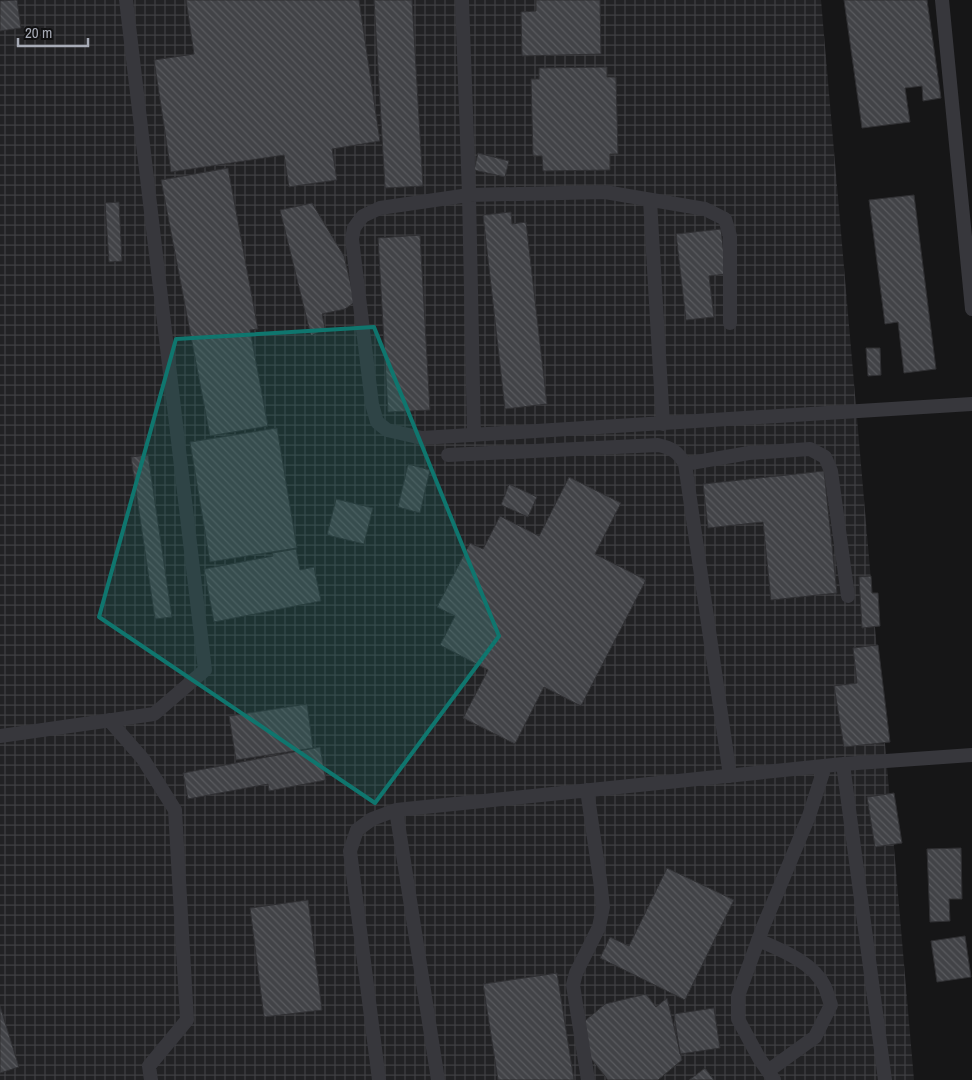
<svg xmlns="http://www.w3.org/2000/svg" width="972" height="1080" font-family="'Archivo Narrow',sans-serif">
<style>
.industrial{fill:url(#industrial-grid)}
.building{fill:url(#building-back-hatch);stroke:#303033}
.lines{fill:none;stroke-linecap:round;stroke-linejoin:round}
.service{stroke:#37373c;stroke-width:14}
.marked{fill:#0f766e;fill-opacity:0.2;stroke:#0f766e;stroke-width:4;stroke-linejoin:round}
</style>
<defs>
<pattern id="industrial-grid" width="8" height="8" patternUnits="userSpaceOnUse" patternTransform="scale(1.25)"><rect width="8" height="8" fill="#222224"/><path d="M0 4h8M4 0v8" fill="none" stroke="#3f3f42"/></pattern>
<pattern id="building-back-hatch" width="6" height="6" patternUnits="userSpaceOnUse" patternTransform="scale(1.25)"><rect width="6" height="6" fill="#424347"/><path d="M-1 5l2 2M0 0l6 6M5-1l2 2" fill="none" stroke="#5a5b5f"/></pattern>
</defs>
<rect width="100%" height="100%" fill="#161617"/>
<path class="industrial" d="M0 0H821L914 1080H0Z"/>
<path class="building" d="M17 0 21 28 0 31V1Z
M186 0H359L380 141 332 149 337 180 289 187 284 155 171 172 154 60 194 54Z
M374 0H412L423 186 385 188Z
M536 0H600L601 54 522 56 521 12 536 11Z
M844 0H927L941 98 923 101 922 86 905 88 910 122 862 128Z
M607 67V77H616L618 154H610V170L543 171 542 156H533L531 79H539V68Z
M478 153 509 161 505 177 474 170Z
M228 168 258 329 250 330 268 426 210 436 161 180Z
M914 195 936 369 904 373 898 322 885 324 869 200Z
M119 202 122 261 109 262 105 203Z
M312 203 344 256 355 302 345 309 322 314 325 328 311 336 280 210Z
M511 212 512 224 526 222 547 404 505 409 483 215Z
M721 229 726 274 709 276 714 317 686 320 676 234Z
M420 235 430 410 388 412 378 238Z
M866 348H880L881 375 868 376Z
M277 428 297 548 210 562 190 442Z
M148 455 172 617 155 619 131 457Z
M408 464 430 470 420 513 398 507Z
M824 471 837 593 771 600 763 522 708 528 703 484Z
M569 477 621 503 595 554 646 580 581 706 544 687 515 744 463 718 488 670 440 645 455 616 437 607 470 543 483 549 500 516 539 536Z
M509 484 537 497 528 517 501 505Z
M336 499 373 508 364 544 327 535Z
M296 549 300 570 314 567 321 601 214 622 204 569 273 556 272 553Z
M871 576 872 593H878L880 626 862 628 859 577Z
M878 645 890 742 844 747 834 686 857 683 853 648Z
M307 704 313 748 236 760 229 716Z
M320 747 326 780 269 791 268 784 188 799 183 773Z
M894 793 902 843 875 847 867 797Z
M961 848 962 899H949L950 921 930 922 927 849Z
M667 868 734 900 685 1000 600 958 610 937 629 946Z
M308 900 322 1010 264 1017 250 908Z
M965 936 971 977 937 982 931 941Z
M557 973 574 1080H498L483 984Z
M646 994 656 1007 667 998 682 1060 658 1080H608L589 1056 581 1024 605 1004Z
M0 1006 19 1067 0 1073Z
M714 1008 720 1048 680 1054 674 1014Z
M705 1068 714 1080H689Z"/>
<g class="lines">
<path class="service" d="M462 0 469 195 474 435
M942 0 972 309
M650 200 663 424
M730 323V236L725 219 705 209 605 192 469 195 380 208 363 216 359 221 354 228 352 239 372 404 377 422 387 430 422 438 972 404
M448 455 658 445C672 448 678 452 685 464L730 776
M685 464 749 453 810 449 825 457 831 471 848 596
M109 720 143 759 175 810 187 1020 149 1066 151 1080
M0 736 154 714 205 670 126 0
M843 764 885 1080
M587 790 600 880 603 907 599 927 576 973 573 985 588 1080
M396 810 438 1080
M758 940C781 950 813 962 825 987 827 993 829 999 831 1005L815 1037 768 1071
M379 1080 350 851 357 830 372 819 396 810 843 764 972 755
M774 1080 759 1058 738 1019V996L763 927 809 816 825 766"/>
</g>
<path class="marked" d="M374 327 499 636 375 803 99 617 176 339Z"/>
<path d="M18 38v8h70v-8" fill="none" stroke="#a8acb7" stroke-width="2.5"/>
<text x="25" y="38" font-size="15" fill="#a8acb7" stroke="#111112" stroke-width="4" paint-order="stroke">20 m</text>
</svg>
